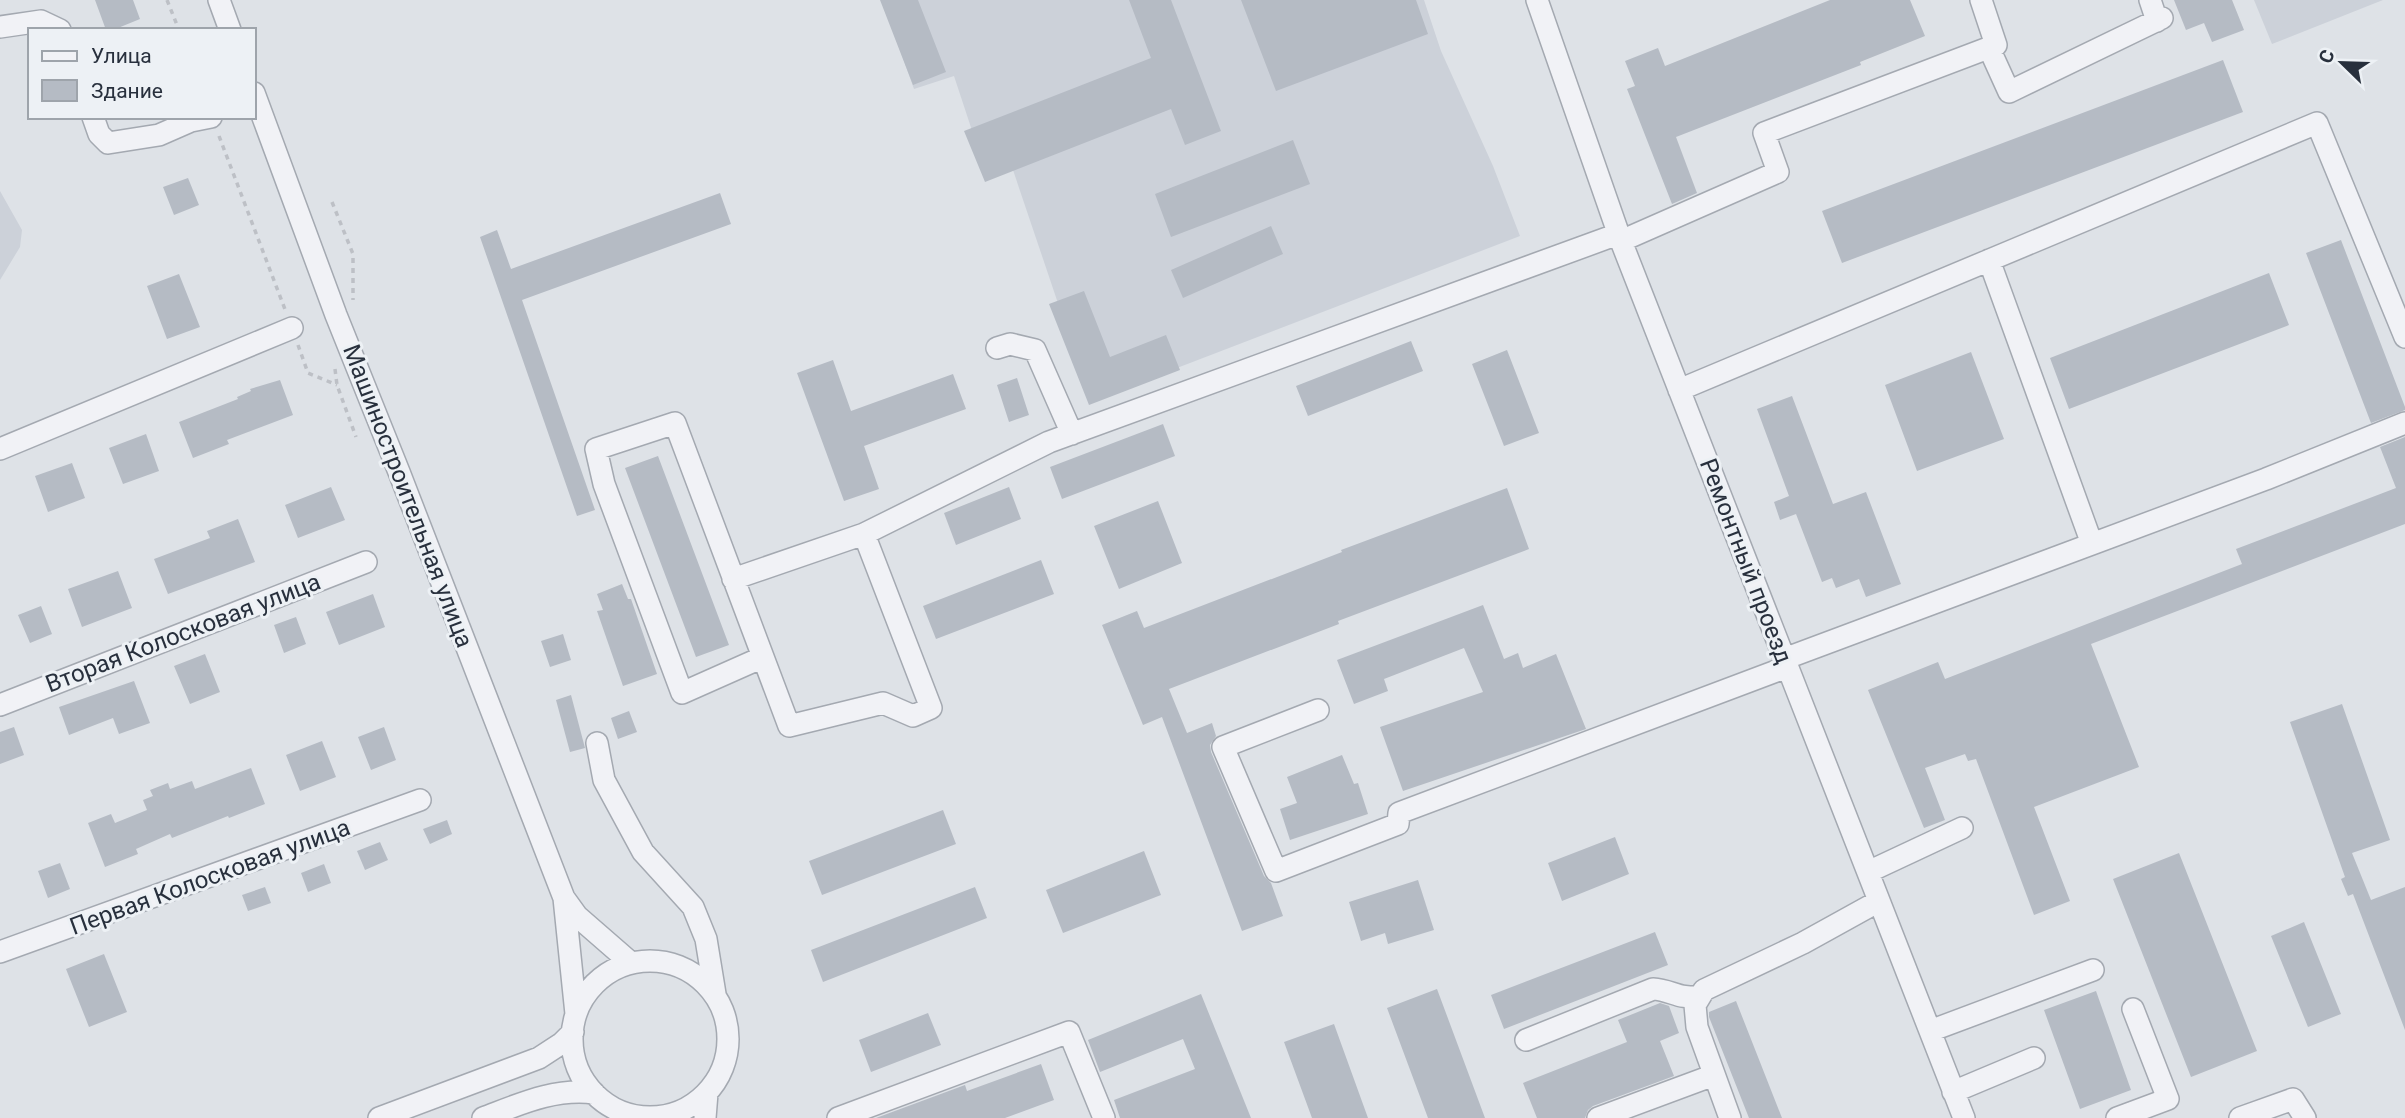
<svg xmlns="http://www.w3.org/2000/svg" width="2405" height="1118" font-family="Roboto,sans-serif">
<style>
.built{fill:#ccd1d9}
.building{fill:#b5bbc4}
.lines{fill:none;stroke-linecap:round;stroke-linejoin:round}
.minor-casing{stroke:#a4a9b1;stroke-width:24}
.path{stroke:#bdc0c6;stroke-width:3.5;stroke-dasharray:5 5;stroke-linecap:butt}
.minor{stroke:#f1f2f6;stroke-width:21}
.labels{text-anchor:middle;stroke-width:6;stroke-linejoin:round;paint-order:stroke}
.street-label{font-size:24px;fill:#28303d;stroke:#edf1f5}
</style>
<rect width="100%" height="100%" fill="#dee2e7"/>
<path class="built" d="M882 0H1424L1441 51 1493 166 1520 236 1091 401 1013 170 988 179 954 76 914 89Z
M2254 0H2383L2272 44Z
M0 191 22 230 20 247 0 280Z"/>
<path class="building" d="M95 0H133L140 19 113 30H106Z
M880 0H918L946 72 913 85Z
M1129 0H1171L1221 131 1185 145 1171 109 985 182 964 131 1151 58Z
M1241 0H1416L1428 34 1276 91Z
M1830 0H1910L1925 36 1860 62 1861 65 1676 137 1697 193 1672 204 1627 89 1635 86 1625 61 1658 48 1665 66Z
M2174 0H2232L2244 30 2212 42 2204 23 2186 30Z
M2223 60 2243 112 1842 263 1822 211Z
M1293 140 1310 184 1171 237 1155 194Z
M188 178 199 205 174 215 163 187Z
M720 193 731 224 522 300 595 510 577 516 480 237 497 230 511 269Z
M1271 226 1283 254 1183 298 1171 270Z
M2341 240 2405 407V410L2371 423 2306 253Z
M2269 273 2289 325 2069 409 2050 358Z
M179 274 200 327 167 339 147 286Z
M1084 291 1110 357 1166 335 1180 370 1089 405 1049 304Z
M1411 341 1423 371 1308 416 1296 386Z
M1507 350 1539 433 1504 446 1472 364Z
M1971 352 2004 439 1917 471 1885 385Z
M833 360 851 411 953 374 966 409 864 446 879 489 844 501 797 373Z
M1017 378 1029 415 1009 422 997 385Z
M280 380 293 415 227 440 229 444 193 458 179 422 238 399 237 397 251 391 250 389Z
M1792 396 1833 504 1866 492 1901 584 1866 597 1859 579 1836 588 1832 578 1822 582 1796 514 1780 520 1774 502 1789 496 1757 409Z
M1163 424 1175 456 1062 499 1050 467Z
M146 434 159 471 123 484 109 448Z
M2405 437V524L2091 644 2139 767 2034 807 2070 901 2034 915 1976 759 1968 761 1965 754 1925 768 1945 820 1924 828 1868 690 1938 662 1945 679 2242 564 2236 549 2396 488 2380 447Z
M658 456 729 645 696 657 625 468Z
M72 463 85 498 48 512 35 476Z
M331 487 345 520 298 538 285 505Z
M1009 487 1021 519 956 545 944 513Z
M1507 488 1529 549 1338 621 1339 624 1169 689 1187 733 1212 723 1216 736 1210 745 1211 752 1264 876 1271 883 1283 916 1242 931 1162 717 1143 725 1102 625 1137 611 1144 628 1342 552 1341 550Z
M1158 501 1182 563 1119 589 1094 526Z
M238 519 255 562 168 594 154 559 210 538 207 531Z
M1041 560 1054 594 936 639 923 606Z
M118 571 132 608 82 627 68 589Z
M622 584 628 599H631L657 674 623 686 597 611 603 610 597 594Z
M373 594 385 627 339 645 326 612Z
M1483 605 1504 659 1518 653 1523 668 1556 654 1586 729 1403 791 1380 727 1483 692 1464 648 1384 679 1388 691 1354 704 1337 660Z
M41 606 52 634 30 643 18 615Z
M296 617 306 644 284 653 274 625Z
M563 634 571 660 550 667 541 641Z
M205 654 220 692 190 704 174 666Z
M134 681 150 723 119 734 113 718 69 735 59 707Z
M571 695 585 748 570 752 556 700Z
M2342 704 2390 840 2352 853 2371 900 2405 887V1030L2353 894 2348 896 2341 879 2345 877 2290 722Z
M629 711 637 732 618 739 611 718Z
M14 727 24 755 0 764V732Z
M384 727 396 760 371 770 358 737Z
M322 741 336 777 300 791 286 755Z
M1342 755 1354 784 1358 783 1368 814 1290 840 1280 809 1297 803 1287 777Z
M251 768 265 804 229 818 228 816 172 838 170 834 136 849 138 854 105 867 88 823 111 814 115 823 147 810 143 800 153 796 150 790 168 783 170 789 192 781 195 789Z
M943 810 956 844 822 895 809 861Z
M447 820 452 834 430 844 423 829Z
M1615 837 1629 874 1562 901 1548 863Z
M380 842 388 860 365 870 357 851Z
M1144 851 1161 895 1063 933 1046 890Z
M2179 853 2257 1051 2191 1077 2113 879Z
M60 863 70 889 48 898 38 871Z
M324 864 331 883 308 892 301 873Z
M1418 880 1434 930 1388 944 1385 933 1361 941 1349 902Z
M265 887 271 903 248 911 242 895Z
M975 887 987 918 823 982 811 950Z
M2304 922 2341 1014 2308 1027 2271 936Z
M1655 932 1668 965 1504 1029 1491 995Z
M104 954 127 1012 89 1027 66 969Z
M1437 989 1485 1118H1428L1387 1008Z
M2096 991 2131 1090 2080 1109 2044 1010Z
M1201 994 1251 1118H1120L1114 1100 1195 1069 1183 1039 1100 1072 1088 1040Z
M1736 1001 1782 1118H1749L1709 1017V1012Z
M1660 1003 1669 1006 1679 1033 1660 1041 1674 1076 1593 1106 1588 1110 1585 1118H1537L1523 1083 1627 1042 1618 1020Z
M928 1013 941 1045 871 1072 859 1040Z
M1334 1024 1368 1118H1312L1284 1042Z
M1041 1064 1054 1100 1005 1118H876L965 1085 967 1091Z"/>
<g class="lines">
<defs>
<path id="minor" d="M219 0 230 30
M1537 0 1621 241 1964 1118
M2150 0 2157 21
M0 27 41 21 60 30
M1989 48 2009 92 2162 18
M254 93 336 315 399 472 564 898 576 1014
M93 117 99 134 108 143 159 135 191 121 211 117
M1621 241 1778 172 1764 133 1996 45 1981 0
M1989 260 2092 544
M997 348 1010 344 1035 350 1072 434
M1679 390 2317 123 2405 337
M0 449 292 328
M733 579 864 534 1049 442 1618 234
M763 657 682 693 604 484 596 449 675 423 789 726 883 703 913 716 931 708 864 534
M1784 659 2266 479 2405 423
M0 705 366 562
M1318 710 1223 747 1276 871 1398 824 1399 813 1787 667
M597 743 604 780 643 852 693 907 706 939 715 994
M1868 872 1962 828
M564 898 577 916 631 963
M0 952 420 800
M572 1039a78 78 0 1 1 156 0a78 78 0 1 1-156 0Z
M1930 1031 2093 970
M1526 1040 1653 989C1672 990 1679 1000 1700 996
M1953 1092 2034 1058
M379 1118 539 1058 562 1043 573 1032
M483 1118C520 1104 554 1088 594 1093
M705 1118 707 1093
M838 1118 1069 1032 1104 1118
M1598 1118 1714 1075
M1730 1118 1697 1027 1695 1005 1704 990 1803 943 1879 901
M2117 1118 2168 1099 2133 1009
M2240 1118 2293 1099 2305 1118"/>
</defs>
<use href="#minor" class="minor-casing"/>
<path class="path" d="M167 0 179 30
M219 136 286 312
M332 202 353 254V300
M298 345 308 373 337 385
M335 369 337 385 356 437"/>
<use href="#minor" class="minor"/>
</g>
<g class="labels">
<g class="street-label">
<text transform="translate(408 496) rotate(69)" y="8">Машиностроительная улица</text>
<text transform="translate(1746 561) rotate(69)" y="8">Ремонтный проезд</text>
<text transform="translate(183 633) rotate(-21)" y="8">Вторая Колосковая улица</text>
<text transform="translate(210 877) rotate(-20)" y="8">Первая Колосковая улица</text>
</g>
</g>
<rect x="28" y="28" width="228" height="91" fill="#edf1f5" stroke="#9ea4ab" stroke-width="2"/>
<rect x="42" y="51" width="35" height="10" fill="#f1f2f6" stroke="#9ea4ab" stroke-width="2"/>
<text x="91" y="63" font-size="21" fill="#28303d">Улица</text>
<rect x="42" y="80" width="35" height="21" fill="#b5bbc4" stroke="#9ea4ab" stroke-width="2"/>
<text x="91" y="98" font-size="21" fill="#28303d">Здание</text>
<g transform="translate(2342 63) rotate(293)" stroke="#edf1f5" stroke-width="5" paint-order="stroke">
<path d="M0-5L12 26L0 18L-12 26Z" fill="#28303d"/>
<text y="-10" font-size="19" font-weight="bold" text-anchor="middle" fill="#28303d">С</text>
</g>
</svg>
